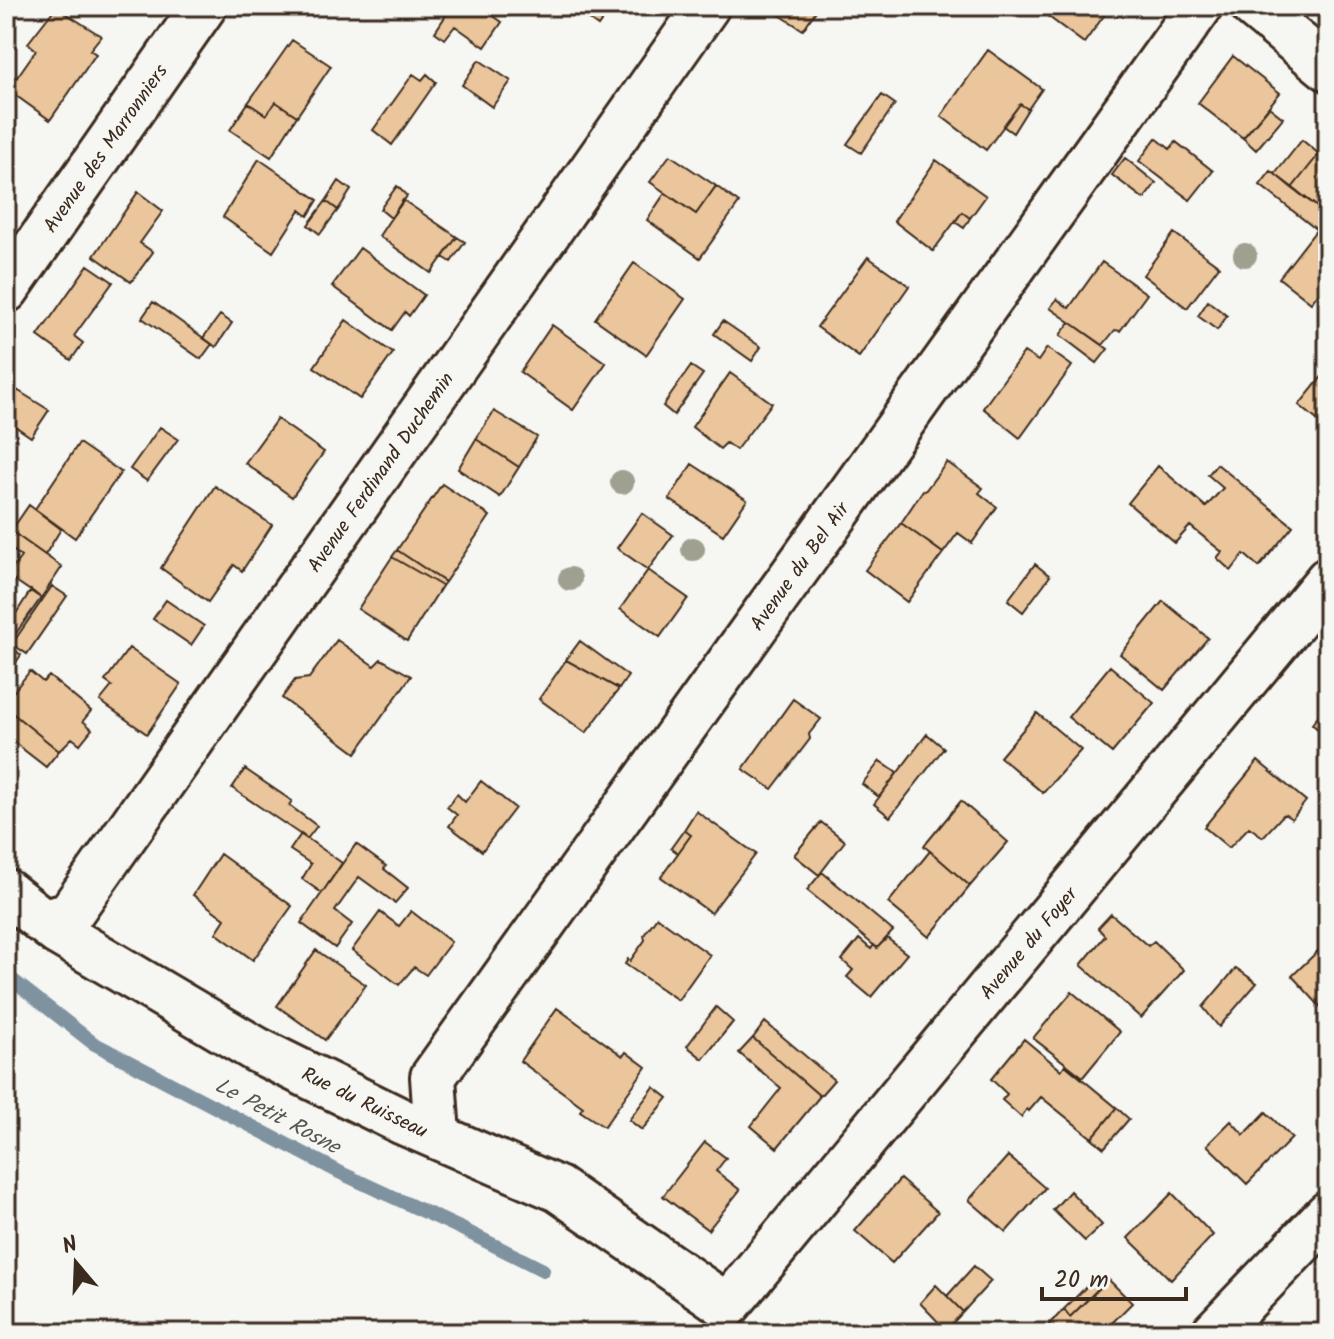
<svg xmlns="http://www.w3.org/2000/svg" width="1334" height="1339" font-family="Kalam,sans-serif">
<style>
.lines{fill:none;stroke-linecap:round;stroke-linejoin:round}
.stream{stroke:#7e92a0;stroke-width:14}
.building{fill:#ebc69c;stroke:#3b2a1e;stroke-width:2}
.street-casing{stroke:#3b2a1e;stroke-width:50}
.street{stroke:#f6f6f2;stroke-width:44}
.tree{fill:#a0a090}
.labels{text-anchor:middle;stroke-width:6;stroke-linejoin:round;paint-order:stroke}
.street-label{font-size:20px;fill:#3b2a1e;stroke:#f6f6f2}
.water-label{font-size:22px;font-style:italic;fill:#575554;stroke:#f6f6f2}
</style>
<rect width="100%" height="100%" fill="#f6f6f2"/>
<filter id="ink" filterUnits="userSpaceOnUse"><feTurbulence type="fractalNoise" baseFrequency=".0125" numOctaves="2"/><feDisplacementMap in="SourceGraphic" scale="16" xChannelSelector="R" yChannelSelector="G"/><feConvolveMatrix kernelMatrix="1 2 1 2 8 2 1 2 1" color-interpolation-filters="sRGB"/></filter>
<g filter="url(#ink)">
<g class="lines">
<path class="stream" d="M6 975 93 1043 341 1173 462 1229 543 1270"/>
</g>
<path class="building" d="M452 6H479L502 22 485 47 455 26 445 39 435 32Z
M570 6H612L598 26Z
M775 6H819L803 30 772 10Z
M1034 6H1111L1084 43Z
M56 7 101 36 90 50 96 54 50 120 8 90 36 50 28 43Z
M292 40 331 66 297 116 276 102 266 115 248 103Z
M988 50 1042 89 1028 109 1020 104 986 150 941 116Z
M1233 56 1280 93 1243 138 1198 103Z
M479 60 511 81 492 107 462 85Z
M413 74 422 80 427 74 436 82 392 145 373 130Z
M882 95 895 104 861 153 847 144Z
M276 102 297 116 271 157 230 130 248 103 266 115Z
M1020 104 1028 109 1013 133 1003 126Z
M1269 107 1283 118 1256 150 1243 138Z
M1156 138 1170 149 1176 142 1213 171 1190 200 1139 161Z
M1302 140 1319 154 1292 188 1275 174Z
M1324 148 1328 151V215L1292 188Z
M670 155 716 186 696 214 650 182Z
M1125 158 1156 183 1144 199 1112 175Z
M259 159 318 200 308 216 300 210 273 252 223 217Z
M936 160 986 196 970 218 962 212 933 251 894 221Z
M1271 171 1328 215 1317 230 1260 185Z
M339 181 351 190 338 210 326 201Z
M397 186 407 196 391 218 380 209Z
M716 186 739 203 700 258 647 220 665 193 696 214Z
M138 192 163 211 140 243 153 252 131 282 94 256Z
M403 200 457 237 431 273 379 236Z
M326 201 338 210 320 234 308 225Z
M962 212 970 218 964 228 955 222Z
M1328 215V281L1311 303 1279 278Z
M1174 233 1219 266 1187 308 1143 275Z
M457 237 465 242 451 262 443 257Z
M360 248 424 295 409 316 405 312 392 330 332 286Z
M868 257 909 286 859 357 817 327Z
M1102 262 1147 294 1120 331 1115 330 1103 345 1050 308 1057 299 1069 308Z
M634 263 685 299 646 355 595 319Z
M88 265 113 282 74 336 83 343 71 360 38 336Z
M1208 301 1227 316 1217 330 1198 316Z
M153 302 212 344 201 359 142 318Z
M220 315 232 323 216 347 203 338Z
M346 320 393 353 360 399 314 367Z
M723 321 761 347 752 361 714 334Z
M1070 322 1108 349 1097 363 1060 335Z
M552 325 606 363 573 410 520 372Z
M1047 348 1072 366 1020 438 983 408 1024 352 1038 361Z
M691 366 703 374 674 415 663 406Z
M1328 369V429L1299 405Z
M730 373 772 403 736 450 726 443 720 449 692 427Z
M17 390 49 410 31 437 6 420V406Z
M494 411 537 437 519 467 476 439Z
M277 419 324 452 292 497 245 463Z
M160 427 178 439 147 481 130 469Z
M476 439 519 467 500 497 458 469Z
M79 443 121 472 75 538 35 509Z
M947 462 983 488 979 493 997 507 972 543 958 533 943 553 901 523 923 490 925 491Z
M692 464 747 500 723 535 669 499Z
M1217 464 1293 526 1259 567 1244 554 1231 571 1217 558 1222 552 1190 526 1175 543 1128 503 1158 466 1206 507 1223 488 1208 475Z
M442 484 490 516 445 582 397 550Z
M215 486 272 525 242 571 234 565 208 602 161 568Z
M29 505 61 529 45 555 11 531Z
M642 513 673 535 648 570 617 548Z
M901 523 943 553 907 602 865 570Z
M11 531 62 567 41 598 7 575 21 557 13 550 6 560V538Z
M397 550 445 582 442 586 392 557Z
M392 557 442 586 407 641 358 609Z
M1035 564 1050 576 1023 612 1008 600Z
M648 570 688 598 660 637 620 609Z
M52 586 67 596 27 654 12 644Z
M31 590 41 598 14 636 6 629Z
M166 600 204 626 191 645 153 619Z
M1163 601 1208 638 1164 690 1120 654Z
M337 640 374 666 381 659 411 676 356 753 282 698 295 680 309 678Z
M580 641 628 676 619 689 566 660Z
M9 645 21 655 6 677V648Z
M129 648 181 684 147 734 100 701 112 686 105 681Z
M566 660 619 689 586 733 539 699Z
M1110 666 1154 703 1112 753 1068 717Z
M30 671 43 682 49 676 91 711 83 721 92 729 80 744 72 738 59 751 6 708V701Z
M793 699 821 719 809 734 810 739 772 789 743 769Z
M1328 703V738L1312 724Z
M6 708 59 751 46 767 6 736Z
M1037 713 1081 750 1043 793 1000 757Z
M927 734 944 748 890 817 874 804Z
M880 761 897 773 879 797 862 784Z
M1258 761 1306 801 1292 819 1284 814 1263 837 1249 827 1229 848 1204 827Z
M245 769 292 801 289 805 317 826 307 839 232 788Z
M481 781 515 808 482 851 449 826 457 815 447 807 457 794 465 802Z
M961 801 1008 842 970 886 924 846Z
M696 811 756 854 711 913 661 877 691 835 684 830Z
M821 822 845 841 819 875 794 855Z
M684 830 691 835 678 853 671 848Z
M301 834 342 863 322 893 302 879 311 864 290 850Z
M356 844 386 866 384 869 408 888 395 903 359 877 335 911 352 924 335 948 301 923Z
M930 851 970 886 929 937 888 903Z
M220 854 292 906 253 960 216 933 225 919 193 895Z
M822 872 893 931 877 948 807 890Z
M411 911 451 942 426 975 414 967 399 985 352 950 380 912 399 926Z
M1111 914 1148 946 1154 941 1184 970 1141 1018 1081 965 1105 936 1098 928Z
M657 917 710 955 678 1000 625 964 628 959 630 961 645 940 644 935Z
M887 938 907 954 871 997 847 977 853 970 842 960 859 939 871 949 874 945 877 948Z
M1320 949 1328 957V1015L1292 976Z
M316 950 366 985 325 1040 277 1006Z
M1236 968 1257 983 1219 1027 1203 1007Z
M1072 992 1120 1032 1083 1077 1033 1038Z
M716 1007 733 1022 703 1059 687 1046Z
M557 1008 623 1056 626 1052 646 1067 604 1127 580 1111 583 1107 520 1061Z
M765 1022 834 1080 820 1096 753 1038Z
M753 1038 820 1096 777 1148 751 1126 781 1088 739 1053Z
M1024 1039 1061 1070 1065 1065 1117 1108 1092 1138 1041 1097 1029 1111 1027 1109 1021 1117 1002 1100 1007 1094 991 1079Z
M654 1087 668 1098 642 1130 629 1120Z
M1117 1108 1129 1119 1104 1148 1092 1138Z
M1266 1112 1292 1138 1247 1184 1207 1145 1231 1121 1244 1135Z
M705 1142 726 1158 716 1171 740 1190 708 1230 663 1196Z
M1008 1156 1045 1188 1006 1232 969 1200Z
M900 1179 938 1212 892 1263 855 1231Z
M1070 1191 1102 1225 1085 1241 1053 1210Z
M1172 1193 1213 1235 1171 1280 1128 1238Z
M974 1266 991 1281 963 1312 947 1296Z
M1098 1275 1105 1283 1070 1317 1064 1309Z
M1108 1279 1132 1303 1102 1333 1042 1332 1064 1309 1070 1317Z
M936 1285 963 1312 946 1330 920 1303Z"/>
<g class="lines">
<defs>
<path id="street" d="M1253 6 1328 68
M6 290 204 6
M6 892 57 932 257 1050 401 1121 558 1189 727 1306 1328 580
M42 921 69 915 707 6
M437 1136 433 1077 1200 6
M1214 1333 1328 1214"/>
</defs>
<use href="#street" class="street-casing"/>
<use href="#street" class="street"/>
</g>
<g class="tree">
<circle cx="1245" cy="255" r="12"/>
<circle cx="622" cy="482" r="12"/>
<circle cx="693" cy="549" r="12"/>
<circle cx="570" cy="579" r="12"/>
</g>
</g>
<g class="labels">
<g class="street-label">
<text transform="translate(105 148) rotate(-55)" y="7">Avenue des Marronniers</text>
<text transform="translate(380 472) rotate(-55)" y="7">Avenue Ferdinand Duchemin</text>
<text transform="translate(799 566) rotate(-54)" y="7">Avenue du Bel Air</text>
<text transform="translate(1028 943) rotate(-50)" y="7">Avenue du Foyer</text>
<text transform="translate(365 1102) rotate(26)" y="7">Rue du Ruisseau</text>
</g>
<g class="water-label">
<text transform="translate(278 1115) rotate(28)" y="8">Le Petit Rosne</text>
</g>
</g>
<rect width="1334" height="1339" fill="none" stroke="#f6f6f2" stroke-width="32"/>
<rect x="16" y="16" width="1302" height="1307" fill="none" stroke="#3b2a1e" stroke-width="3" filter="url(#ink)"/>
<g transform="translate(76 1263) rotate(341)" stroke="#f6f6f2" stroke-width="6" paint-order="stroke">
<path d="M0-6L14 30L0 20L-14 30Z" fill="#3b2a1e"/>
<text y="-12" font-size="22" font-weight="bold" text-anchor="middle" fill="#3b2a1e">N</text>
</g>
<path d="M1042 1287v12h144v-12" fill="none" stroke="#3b2a1e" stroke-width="4"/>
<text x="1054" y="1287" font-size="24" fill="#3b2a1e" stroke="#f6f6f2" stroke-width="6" paint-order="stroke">20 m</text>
</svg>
